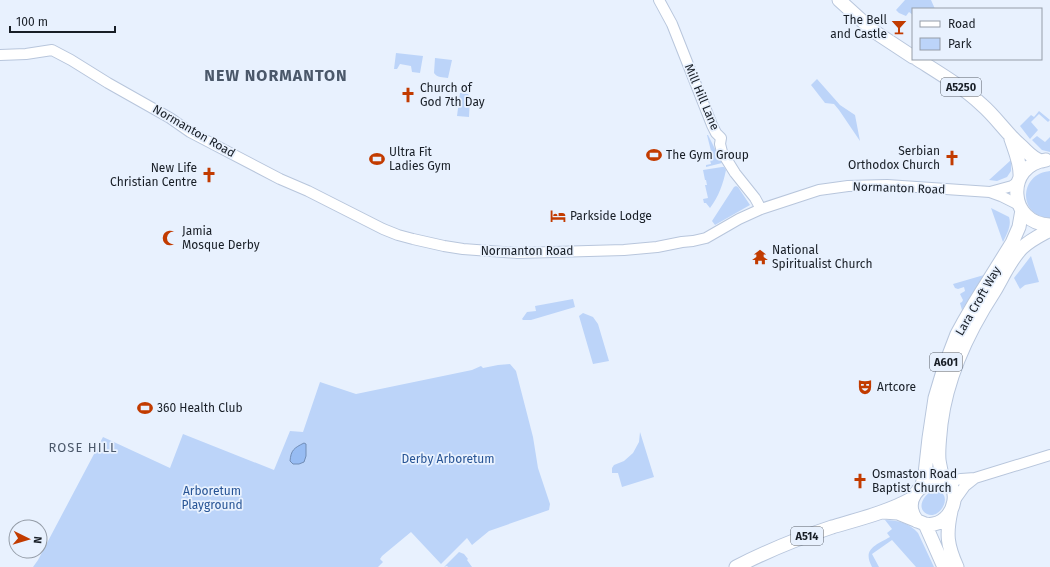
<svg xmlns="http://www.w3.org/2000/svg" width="1050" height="567" font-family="'Fira Sans',sans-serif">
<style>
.green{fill:#bcd4f9}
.water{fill:#97bcf3;stroke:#718db6}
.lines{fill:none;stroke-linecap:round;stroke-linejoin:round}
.tertiary-casing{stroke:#b8c6dc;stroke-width:12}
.primary-casing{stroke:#b8c6dc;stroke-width:15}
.tertiary{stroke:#fff;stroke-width:10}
.primary{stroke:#fff;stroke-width:13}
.labels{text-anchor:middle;stroke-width:3.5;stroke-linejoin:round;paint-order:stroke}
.shield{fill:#e8f1fe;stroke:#565d67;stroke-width:1}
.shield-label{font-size:11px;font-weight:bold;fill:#181e26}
.poi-label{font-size:12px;fill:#181e26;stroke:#e8f1fe;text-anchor:start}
.street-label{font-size:12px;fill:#181e26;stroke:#e8f1fe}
.park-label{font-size:12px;fill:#275495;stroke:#e8f1fe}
.neighbourhood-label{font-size:13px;letter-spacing:1px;fill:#4b586a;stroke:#e8f1fe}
.district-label{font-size:16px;font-weight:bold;letter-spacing:1px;fill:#4b586a;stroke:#e8f1fe}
</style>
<rect width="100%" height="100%" fill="#e8f1fe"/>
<path class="green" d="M905 0H931L935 9H913V15L909 12 906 16 899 13 896 10Z
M396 53 423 56 420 73 412 72 411 66 400 64 397 69H394Z
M435 58 452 60 448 78C443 77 437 78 434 73Z
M817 79 840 105 855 115 860 141 839 110 834 104 825 103 811 85Z
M460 93 468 94 470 97 469 117 457 116Z
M1039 111 1050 120 1048 122 1039 114 1031 122 1038 130 1030 139 1020 126 1031 115 1034 117Z
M707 135H708L722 163 706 167V165L711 164 709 156 712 155Z
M1037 136 1045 142 1050 137V152L1042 150 1032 140Z
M1011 160V171L1007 177 997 181 989 180Z
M722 167H724L726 170C723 184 719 196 710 208L706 203H704L703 199 708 198 705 185H707L706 180H705L703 170Z
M1050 171V218C1018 217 1018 174 1050 171Z
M736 186 738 187 750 205 715 225 712 221 734 187Z
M991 208 1009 217C1012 226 1006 235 1003 242Z
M1031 256 1039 282 1025 285 1020 289 1014 278Z
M984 275 962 310 960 303 962 302 963 300 960 294 965 291 964 287 958 289 955 288 953 284Z
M573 299 575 307 531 320H523L522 319 527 312 536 311 535 306Z
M583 313 593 317 598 324 609 361 593 364 579 316Z
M510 364 516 371 533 437 538 468 550 504 549 510 489 531 472 545 467 538 441 564 411 532 382 556 380 559 383 562 378 567H33L38 560 103 437 170 468 183 434 274 470 290 431 303 432 320 382 356 394 472 370 481 366 483 368 498 365Z
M640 432 654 477 622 487 618 473H612V468L614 465 624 461 633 453 639 442Z
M934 490C956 492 940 521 927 514 915 508 925 493 934 490Z
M885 520C898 520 909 523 918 533L934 567H916L892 540 872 554 879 567H872C862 549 876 545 890 537L887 533 892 529Z
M459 552 464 554 468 559 467 560 472 567H448L447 566 444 567Z"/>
<path class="water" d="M304 443 306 444V456L304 462 299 464H293L290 461C291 450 294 448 304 443Z"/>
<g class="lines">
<defs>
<path id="tertiary" d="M659 0 672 24 712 125 716 133 721 138 720 144 722 152 735 173 755 198 761 209
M0 55 26 54 52 50 71 60 108 83 170 118 190 132 280 179 308 191 383 229 398 235 413 239 444 246 463 249 518 253 624 250 657 247 682 242 693 241 706 238 739 219 761 209 819 190 848 186 887 185 990 192 1001 196 1019 205
M990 192 1012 186 1018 182
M947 482 961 479 975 478
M955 500 965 486 975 478 1050 455"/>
<path id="primary" d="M839 0 860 19 875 32 913 57
M917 59C939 73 963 87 982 105 996 117 1006 133 1020 145 1027 151 1032 159 1042 161
M1011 139C1015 151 1021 164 1020 177
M1046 160C1005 165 1008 224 1050 225
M943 481C942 474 940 467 939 460 938 448 940 436 941 424 947 376 968 332 994 292 1003 277 1010 260 1022 248 1030 240 1041 235 1050 230
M921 488 925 474 929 438 935 398 944 368 957 334 963 323 974 304 1012 243 1019 227 1022 210
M951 511C946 534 947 545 957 567
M883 512 898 513 925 524C957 530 967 473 933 482 926 484 919 488 915 494 909 503 911 513 917 521
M925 524 944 567
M736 567C767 551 799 538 832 527 859 519 888 512 913 498"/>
</defs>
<use href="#tertiary" class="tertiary-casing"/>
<use href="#primary" class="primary-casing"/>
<use href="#tertiary" class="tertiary"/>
<use href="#primary" class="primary"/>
</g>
<defs>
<symbol id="bar-bare" viewBox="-9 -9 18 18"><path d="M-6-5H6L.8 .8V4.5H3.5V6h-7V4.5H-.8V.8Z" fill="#c23b00" stroke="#e8f1fe" stroke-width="2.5" paint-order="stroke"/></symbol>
<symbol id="church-bare" viewBox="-9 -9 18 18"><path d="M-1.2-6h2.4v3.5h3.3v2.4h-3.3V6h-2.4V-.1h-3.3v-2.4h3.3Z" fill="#c23b00" stroke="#e8f1fe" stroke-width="2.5" paint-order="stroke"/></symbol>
<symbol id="stadium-bare" viewBox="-9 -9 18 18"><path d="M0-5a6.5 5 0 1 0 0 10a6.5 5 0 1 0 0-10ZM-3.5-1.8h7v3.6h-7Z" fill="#c23b00" stroke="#e8f1fe" stroke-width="2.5" paint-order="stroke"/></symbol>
<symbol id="hotel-bare" viewBox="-9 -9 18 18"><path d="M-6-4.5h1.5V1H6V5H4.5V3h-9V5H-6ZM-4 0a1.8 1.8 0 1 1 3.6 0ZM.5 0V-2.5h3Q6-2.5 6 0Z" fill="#c23b00" stroke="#e8f1fe" stroke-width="2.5" paint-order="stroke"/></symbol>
<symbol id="mosque-bare" viewBox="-9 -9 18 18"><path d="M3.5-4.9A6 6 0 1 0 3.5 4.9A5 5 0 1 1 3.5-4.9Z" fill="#c23b00" stroke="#e8f1fe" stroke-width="2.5" paint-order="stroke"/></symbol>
<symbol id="temple-bare" viewBox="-9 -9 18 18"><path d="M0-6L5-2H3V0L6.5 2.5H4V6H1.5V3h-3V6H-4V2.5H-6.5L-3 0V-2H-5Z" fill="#c23b00" stroke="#e8f1fe" stroke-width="2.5" paint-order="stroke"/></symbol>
<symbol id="theatre-bare" viewBox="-9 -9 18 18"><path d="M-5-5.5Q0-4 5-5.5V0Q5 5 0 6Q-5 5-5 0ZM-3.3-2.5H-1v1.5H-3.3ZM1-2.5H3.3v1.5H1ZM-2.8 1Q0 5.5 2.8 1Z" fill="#c23b00" stroke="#e8f1fe" stroke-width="2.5" paint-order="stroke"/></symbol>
</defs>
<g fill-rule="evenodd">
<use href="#bar-bare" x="888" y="16" width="22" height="22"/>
<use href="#church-bare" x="397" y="84" width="22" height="22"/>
<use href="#stadium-bare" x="643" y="144" width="22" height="22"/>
<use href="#church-bare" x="941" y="147" width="22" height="22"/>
<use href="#stadium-bare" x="366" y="148" width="22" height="22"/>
<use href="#church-bare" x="198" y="164" width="22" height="22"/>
<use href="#hotel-bare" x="547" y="205" width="22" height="22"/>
<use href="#mosque-bare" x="159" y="227" width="22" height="22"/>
<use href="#temple-bare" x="749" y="246" width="22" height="22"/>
<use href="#theatre-bare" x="854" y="376" width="22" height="22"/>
<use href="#stadium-bare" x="134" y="397" width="22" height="22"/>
<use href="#church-bare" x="849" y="470" width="22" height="22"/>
</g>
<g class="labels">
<g class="shield">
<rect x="941" y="78" width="40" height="18" rx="3"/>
<rect x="930" y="353" width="32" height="18" rx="3"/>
<rect x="791" y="527" width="32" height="18" rx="3"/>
</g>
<g class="shield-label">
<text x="961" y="91">A5250</text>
<text x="946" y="366">A601</text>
<text x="807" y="540">A514</text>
</g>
<g class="poi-label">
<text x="887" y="24" text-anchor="end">The Bell<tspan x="887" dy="14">and Castle</tspan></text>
<text x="420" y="92">Church of<tspan x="420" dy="14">God 7th Day</tspan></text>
<text x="940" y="155" text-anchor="end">Serbian<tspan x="940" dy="14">Orthodox Church</tspan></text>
<text x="389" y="156">Ultra Fit<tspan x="389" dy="14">Ladies Gym</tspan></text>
<text x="666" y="159">The Gym Group</text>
<text x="197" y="172" text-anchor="end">New Life<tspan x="197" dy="14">Christian Centre</tspan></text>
<text x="570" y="220">Parkside Lodge</text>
<text x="182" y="235">Jamia<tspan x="182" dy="14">Mosque Derby</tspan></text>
<text x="772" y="254">National<tspan x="772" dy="14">Spiritualist Church</tspan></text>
<text x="877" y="391">Artcore</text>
<text x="157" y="412">360 Health Club</text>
<text x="872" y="478">Osmaston Road<tspan x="872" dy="14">Baptist Church</tspan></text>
</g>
<g class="street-label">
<text transform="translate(702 97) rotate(67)" y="4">Mill Hill Lane</text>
<text transform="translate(194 131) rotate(30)" y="4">Normanton Road</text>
<text transform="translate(899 188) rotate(2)" y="4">Normanton Road</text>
<text x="527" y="255">Normanton Road</text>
<text transform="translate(978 301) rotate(-60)" y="4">Lara Croft Way</text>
</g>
<g class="park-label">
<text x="448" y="463">Derby Arboretum</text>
<text x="212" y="495">Arboretum<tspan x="212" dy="14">Playground</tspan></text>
</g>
<g class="neighbourhood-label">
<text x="83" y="452">ROSE HILL</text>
</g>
<g class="district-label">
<text x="276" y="81">NEW NORMANTON</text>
</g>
</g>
<rect x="912" y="8" width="130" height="52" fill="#e8f1fe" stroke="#959da8"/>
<rect x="920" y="21" width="20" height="6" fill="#ffffff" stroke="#959da8"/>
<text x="948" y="28" font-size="12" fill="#181e26">Road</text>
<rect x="920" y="38" width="20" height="12" fill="#bcd4f9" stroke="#959da8"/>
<text x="948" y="48" font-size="12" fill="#181e26">Park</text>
<g transform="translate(28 539) rotate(95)"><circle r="19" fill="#e8f1fe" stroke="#959da8"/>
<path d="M0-3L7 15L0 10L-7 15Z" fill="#c23b00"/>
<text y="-6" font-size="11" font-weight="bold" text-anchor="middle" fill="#181e26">N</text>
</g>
<path d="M10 26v6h105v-6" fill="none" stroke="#181e26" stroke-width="2"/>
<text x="16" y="26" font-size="12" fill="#181e26" stroke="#e8f1fe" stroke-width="3" paint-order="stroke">100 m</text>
</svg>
